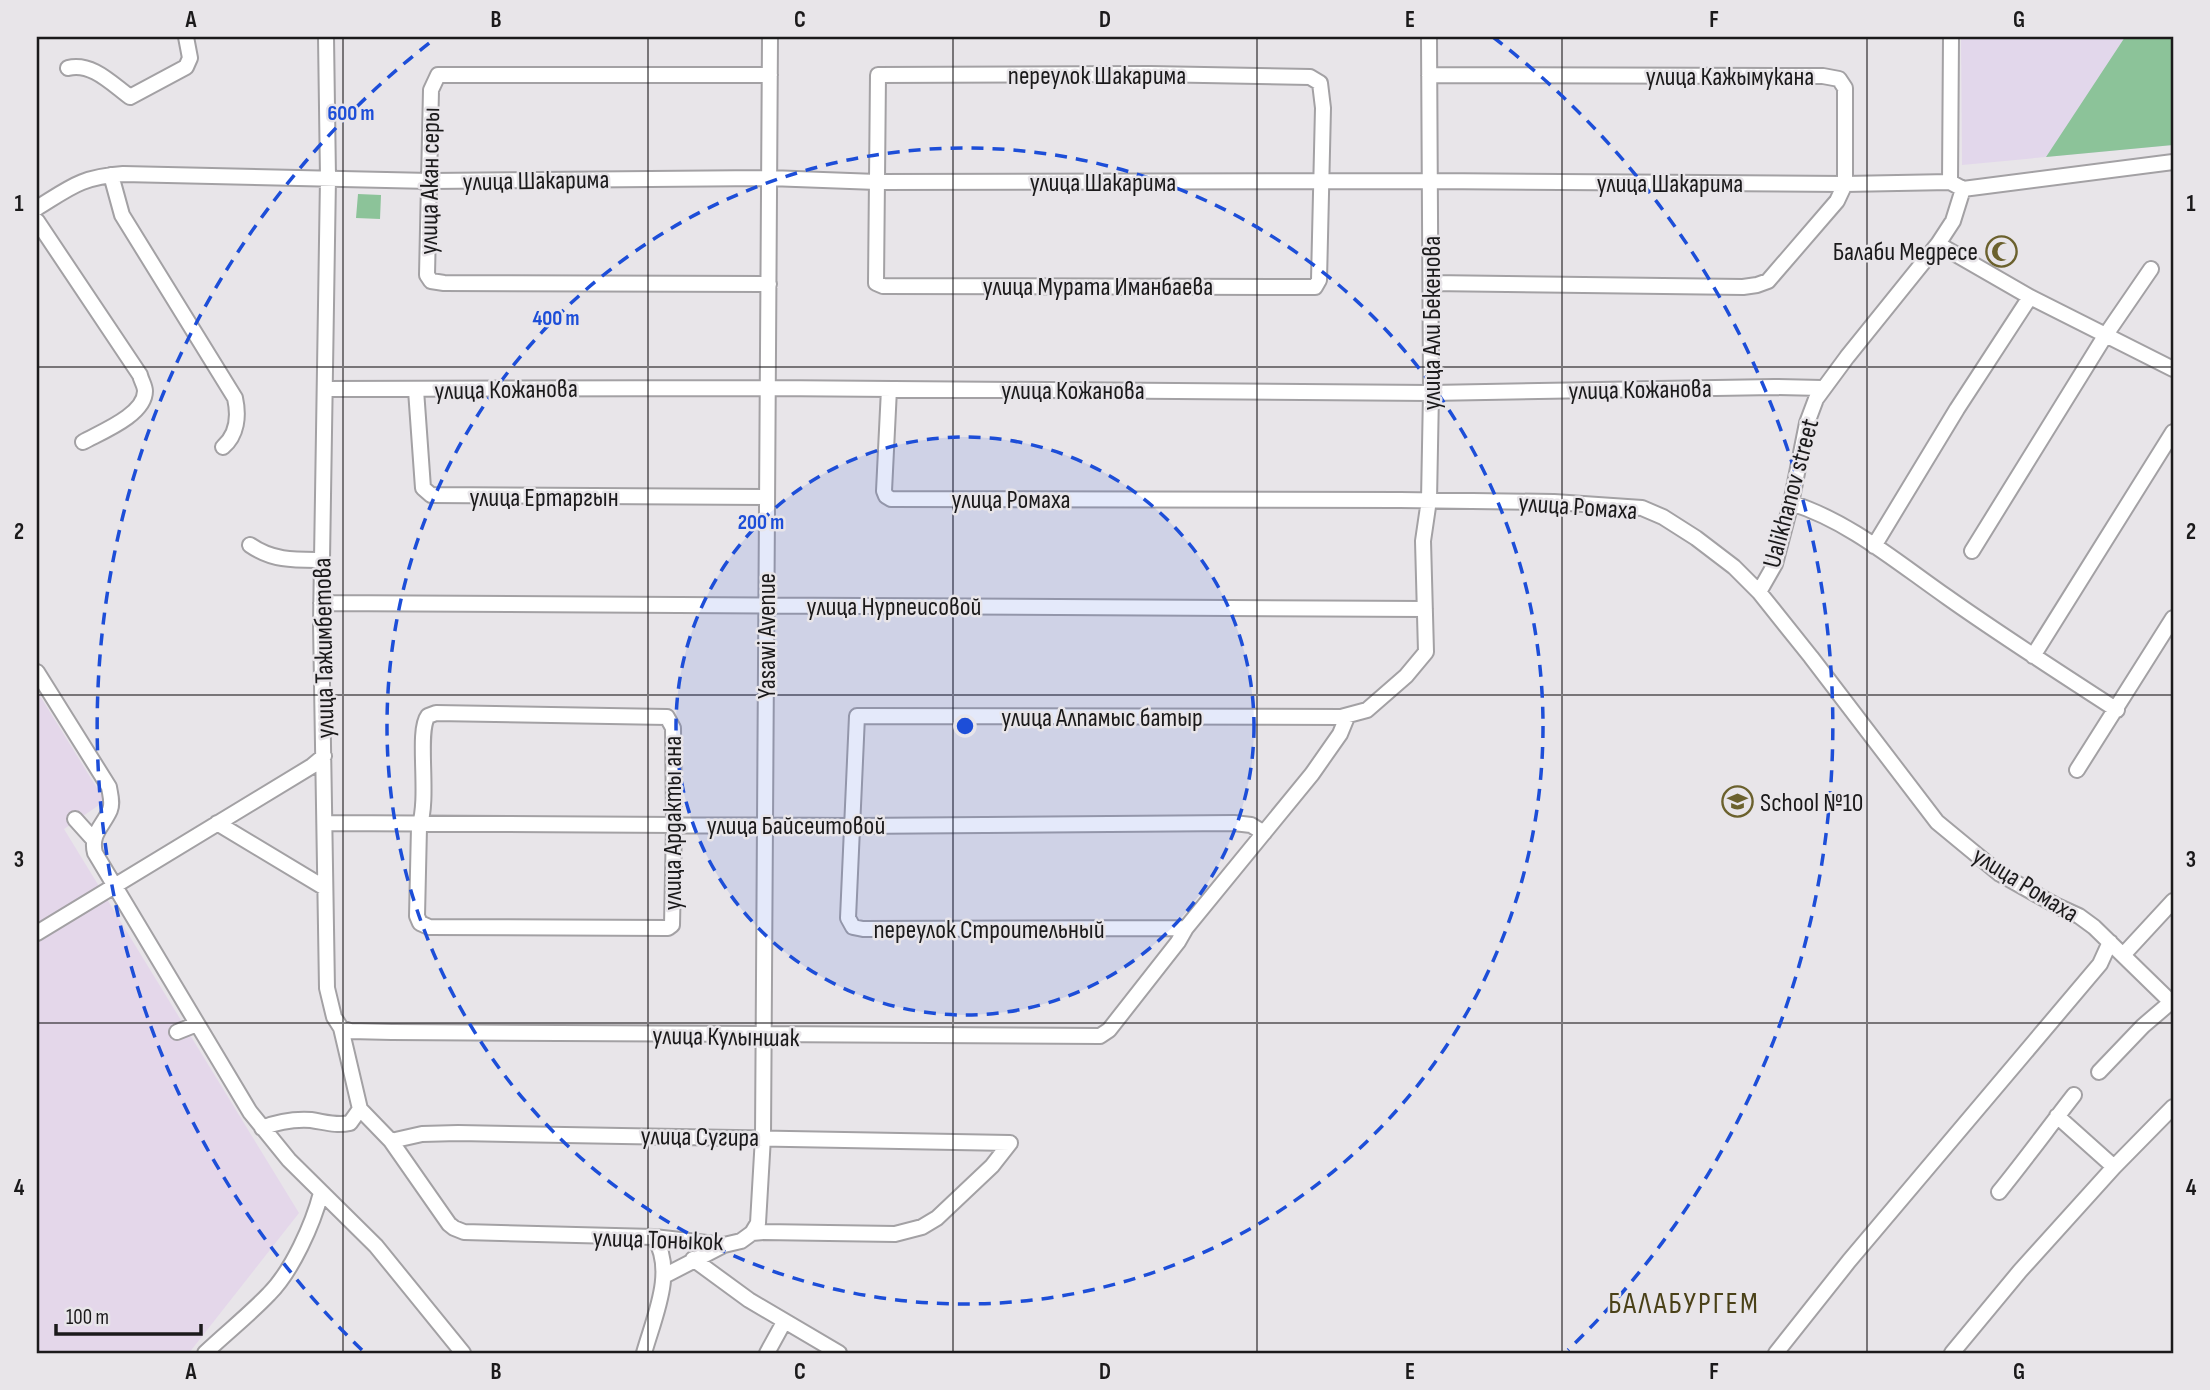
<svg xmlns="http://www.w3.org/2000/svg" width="2210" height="1390" font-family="'Sofia Sans Condensed',sans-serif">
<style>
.industrial{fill:#e4d7ea}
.medical{fill:#e2d7eb}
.green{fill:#8cc399}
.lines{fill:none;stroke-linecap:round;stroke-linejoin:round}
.minor-casing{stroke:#a3a1a4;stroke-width:18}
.minor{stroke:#fff;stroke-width:14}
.grid{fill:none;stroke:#1b1a1b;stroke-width:2;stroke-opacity:0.55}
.ring{fill:none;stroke:#1d4ed8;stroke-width:3.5;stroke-dasharray:12 9}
.labels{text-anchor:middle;stroke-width:5;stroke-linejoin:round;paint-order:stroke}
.street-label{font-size:26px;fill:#1b1a1b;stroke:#e8e5e9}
.poi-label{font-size:26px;fill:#1b1a1b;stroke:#e8e5e9;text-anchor:end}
.quarter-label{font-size:30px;letter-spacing:2px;fill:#4a4118;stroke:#e8e5e9}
.centre{fill:#1d4ed8;stroke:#e8e5e9;stroke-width:3.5}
.ring-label{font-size:21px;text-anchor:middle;font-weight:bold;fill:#1d4ed8;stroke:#e8e5e9;stroke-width:5;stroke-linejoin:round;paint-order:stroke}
.neatline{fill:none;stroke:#1b1a1b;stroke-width:2.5}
.grid-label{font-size:23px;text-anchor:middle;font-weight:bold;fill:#1b1a1b}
</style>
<rect width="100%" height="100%" fill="#e8e5e9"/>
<path class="industrial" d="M37 691 105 801 64 829 299 1213 189 1353H37Z"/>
<path class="medical" d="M1961 37H2173V145L1962 165Z"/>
<path class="green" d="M2125 37H2173V145L2046 157Z
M358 194 381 195 380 219 356 218Z"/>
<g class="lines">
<defs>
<path id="minor" d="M326 37 328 178 321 623 327 988 334 1017 341 1028 360 1109 391 1141 449 1224 454 1228 464 1232 654 1237 724 1245 741 1241 752 1233 763 1232 895 1234 922 1227 937 1218 992 1166 1010 1143
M68 68C92 62 112 84 130 97L186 67 190 58 186 37
M1150 74 1310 77 1320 83 1323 108 1319 280 1315 287 883 286 876 283 878 75Z
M1429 75 1823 76 1839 79 1845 88V184L1837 201 1768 281 1757 285 1743 287 1431 283
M111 175 122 215 235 398C239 416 237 435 223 447
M1950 182 1951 37
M37 208C71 187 81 177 123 174L430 181 769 178 877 182 1431 181 1845 184 1950 182 1963 189 2173 162
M37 221 140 375C141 380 145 386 145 391 145 415 101 432 83 442
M1938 244 2030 297 2173 369
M769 284 444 283 431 281 427 275 431 90 438 75H770
M325 389 769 388 1431 393 1774 387 1822 388
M889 389 884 491 886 496 891 499 1400 500 1554 502 1642 508 1663 517 1696 538 1734 567 1759 592 1811 657 1937 822 2000 874 2057 906 2079 916 2094 927 2173 1004
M416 390 423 488 431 495 767 497
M1791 503C1849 521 1898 563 1947 597 2002 636 2060 673 2117 710
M250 545C273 561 295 560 322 560
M1874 546 1957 409 2030 297
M1972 551 2105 336 2151 269
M1759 592 1775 564 1791 503 1807 423 1816 399 1847 357 1938 244 1953 221 1963 189
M321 603 1425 609
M2033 656 2173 432
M37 672 109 787C110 794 113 803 110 810 103 826 90 834 95 853L250 1112 289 1160 376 1246 463 1353
M436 713 667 717 673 728 674 825 672 925 668 928 429 927 420 923 417 916 419 827C430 798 416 732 428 716Z
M2077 770 2173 618
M75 819 93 839
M217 823 325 888
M325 823 853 826 1234 823 1251 825 1264 833
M1186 928 863 929 853 927 848 918 857 716 1341 717 1367 710 1406 676 1426 652 1423 541 1429 500 1431 393 1429 37
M37 933 312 766 324 756
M2124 954 2173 901
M341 1028 350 1031 392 1032 1100 1036 1109 1030 1178 942 1186 928 1312 774 1340 734 1347 717
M177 1032 197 1024
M2099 1072 2143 1026 2171 1002
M2057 1116 2114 1167
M262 1128C277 1122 295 1119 311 1120 325 1122 336 1126 350 1123L360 1109
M391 1141 422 1134 458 1133 1010 1143
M1999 1192C2025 1160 2049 1127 2074 1095
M752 1233 758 1223 763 1137 770 37
M693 1259 749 1300 839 1353
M664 1276 722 1246
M205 1353C226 1333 249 1315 269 1294 292 1271 313 1224 321 1193
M644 1353C654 1317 676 1271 654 1237
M767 1353 784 1322
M1776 1353 1849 1261 2100 964 2110 942
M1952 1353 2020 1271 2114 1167 2173 1107"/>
</defs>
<use href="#minor" class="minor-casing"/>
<use href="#minor" class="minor"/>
</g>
<path class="grid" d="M343 37V1353M648 37V1353M953 37V1353M1257 37V1353M1562 37V1353M1867 37V1353M37 367H2173M37 695H2173M37 1023H2173"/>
<circle cx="965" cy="726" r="289" fill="#1d4ed8" fill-opacity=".12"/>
<g class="ring">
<circle cx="965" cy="726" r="289"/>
<circle cx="965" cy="726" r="578"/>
<path d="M362 1350A868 868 0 0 1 437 37M1493 37A868 868 0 0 1 1568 1350"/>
</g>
<defs>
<symbol id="mosque-ring" viewBox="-11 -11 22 22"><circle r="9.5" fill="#e8e5e9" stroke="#6b612d" stroke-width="1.5"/><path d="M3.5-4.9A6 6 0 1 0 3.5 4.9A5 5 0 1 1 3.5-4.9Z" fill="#6b612d"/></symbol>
<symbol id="school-ring" viewBox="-11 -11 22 22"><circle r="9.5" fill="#e8e5e9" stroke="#6b612d" stroke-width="1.5"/><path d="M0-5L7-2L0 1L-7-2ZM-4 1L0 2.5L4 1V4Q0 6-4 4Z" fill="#6b612d"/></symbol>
</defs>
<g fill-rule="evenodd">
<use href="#mosque-ring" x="1984" y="234" width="35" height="35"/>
<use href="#school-ring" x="1720" y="784" width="35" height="35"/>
</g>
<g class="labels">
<g class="street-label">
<text x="1097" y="84">переулок Шакарима</text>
<text x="1730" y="85">улица Кажымукана</text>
<text transform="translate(536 180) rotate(-1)" y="9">улица Шакарима</text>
<text transform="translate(429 181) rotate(-89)" y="9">улица Акан серы</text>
<text x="1103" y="191">улица Шакарима</text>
<text x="1670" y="192">улица Шакарима</text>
<text x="1098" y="295">улица Мурата Иманбаева</text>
<text transform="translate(1431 323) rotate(-90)" y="9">улица Али Бекенова</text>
<text transform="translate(506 389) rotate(-1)" y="9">улица Кожанова</text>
<text transform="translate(1640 389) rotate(-1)" y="9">улица Кожанова</text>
<text x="1073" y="399">улица Кожанова</text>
<text transform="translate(1790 493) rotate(-75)" y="9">Ualikhanov street</text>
<text x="544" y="506">улица Ертаргын</text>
<text x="1011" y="508">улица Ромаха</text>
<text transform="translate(1578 506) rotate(4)" y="9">улица Ромаха</text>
<text x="894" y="615">улица Нурпеисовой</text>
<text transform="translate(766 636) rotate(-90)" y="9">Yasawi Avenue</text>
<text transform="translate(323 648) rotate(-91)" y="9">улица Тажимбетова</text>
<text x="1102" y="726">улица Алпамыс батыр</text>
<text transform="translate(672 823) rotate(-90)" y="9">улица Ардакты ана</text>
<text x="796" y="834">улица Байсеитовой</text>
<text transform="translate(2026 884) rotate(32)" y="9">улица Ромаха</text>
<text x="989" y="938">переулок Строительный</text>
<text transform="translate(726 1036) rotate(1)" y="9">улица Кулыншак</text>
<text transform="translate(700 1136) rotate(1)" y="9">улица Сугира</text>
<text transform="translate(658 1239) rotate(2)" y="9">улица Тоныкок</text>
</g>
<g class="poi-label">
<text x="1978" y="260">Балаби Медресе</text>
<text x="1760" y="811" text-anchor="start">School №10</text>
</g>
<g class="quarter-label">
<text x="1684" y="1313">БАЛАБУРГЕМ</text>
</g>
</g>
<circle cx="965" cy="726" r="10" class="centre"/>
<g class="ring-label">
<text x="351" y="120">600 m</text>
<text x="556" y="325">400 m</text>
<text x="761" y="529">200 m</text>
</g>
<rect width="2210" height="1390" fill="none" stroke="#e8e5e9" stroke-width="77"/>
<path d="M56 1324v10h145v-10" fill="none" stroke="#1b1a1b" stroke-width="3.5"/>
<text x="66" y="1324" font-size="21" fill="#1b1a1b" stroke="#e8e5e9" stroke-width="5" paint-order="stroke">100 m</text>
<rect x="38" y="38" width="2134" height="1314" class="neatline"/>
<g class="grid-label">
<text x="191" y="27">A</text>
<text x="496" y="27">B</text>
<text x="800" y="27">C</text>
<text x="1105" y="27">D</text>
<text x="1410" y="27">E</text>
<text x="1714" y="27">F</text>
<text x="2019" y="27">G</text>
<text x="19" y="211">1</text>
<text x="2191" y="211">1</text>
<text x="19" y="539">2</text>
<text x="2191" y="539">2</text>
<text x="19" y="867">3</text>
<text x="2191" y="867">3</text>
<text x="19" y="1195">4</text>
<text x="2191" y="1195">4</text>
<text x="191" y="1379">A</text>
<text x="496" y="1379">B</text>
<text x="800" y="1379">C</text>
<text x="1105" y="1379">D</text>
<text x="1410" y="1379">E</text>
<text x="1714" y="1379">F</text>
<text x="2019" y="1379">G</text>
</g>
</svg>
